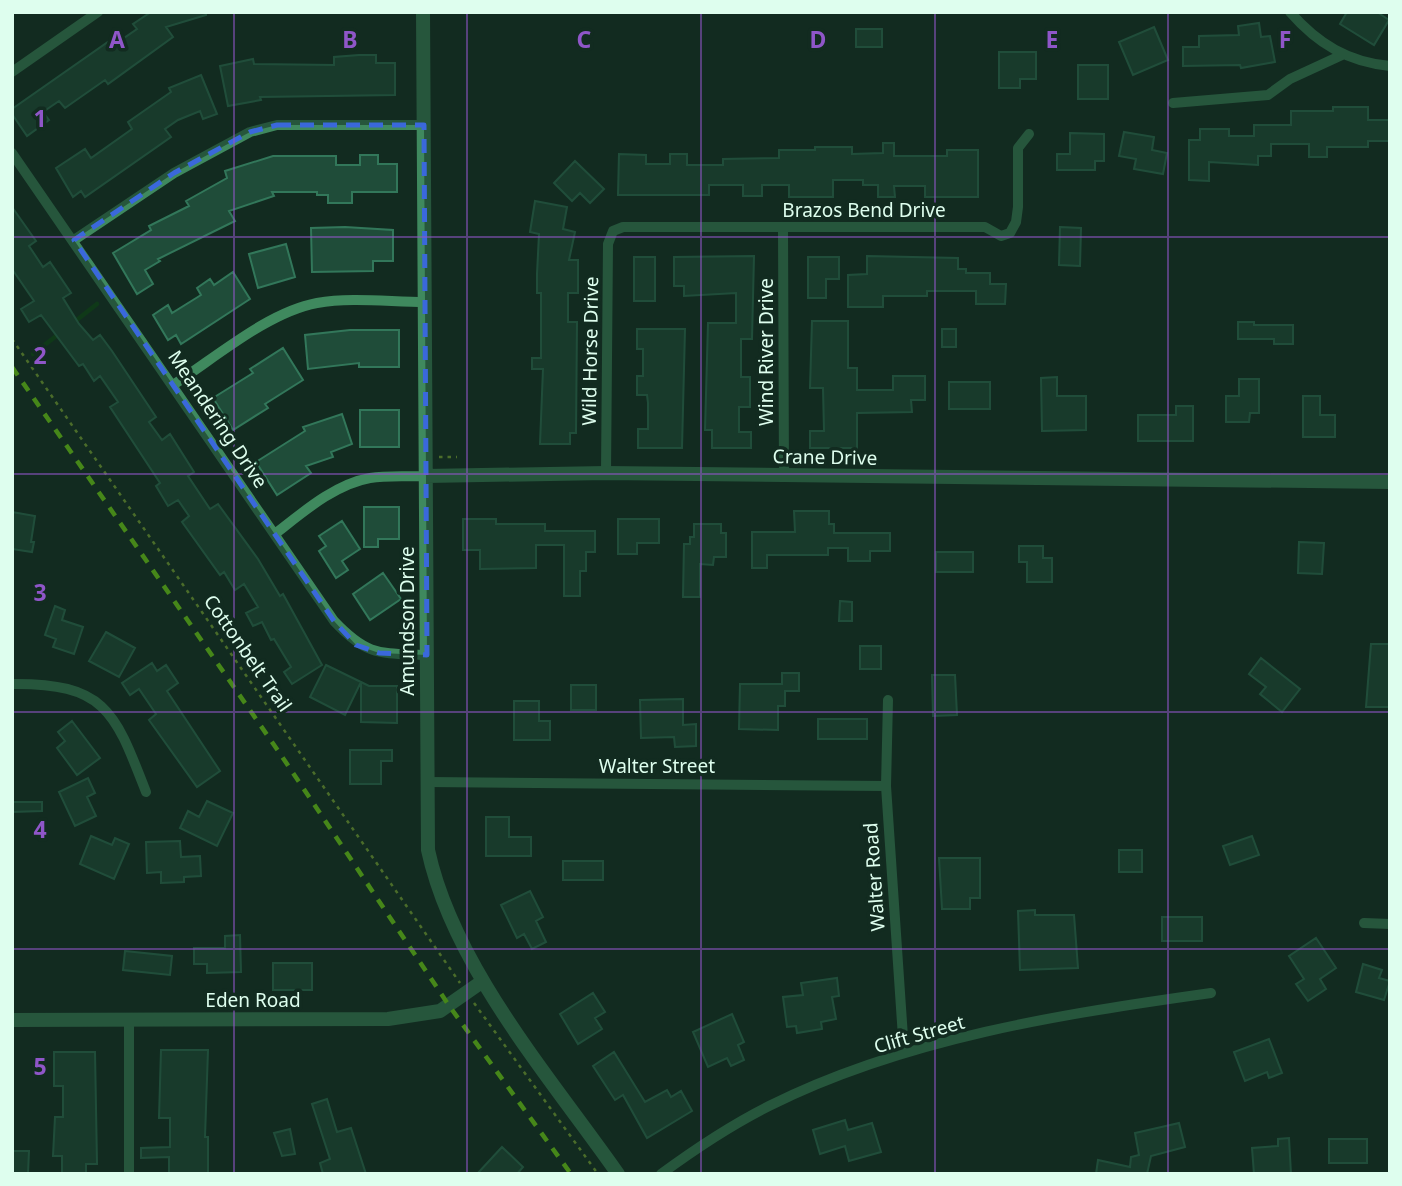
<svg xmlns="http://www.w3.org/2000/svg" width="1402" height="1186" font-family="'Noto Sans',sans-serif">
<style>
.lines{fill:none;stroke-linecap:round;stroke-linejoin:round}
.stream{stroke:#0d490f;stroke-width:4.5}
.building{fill:#1f4c39;stroke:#32775a;stroke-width:2}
.path{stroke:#8fba35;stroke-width:2.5;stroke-dasharray:3.5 5;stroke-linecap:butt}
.minor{stroke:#3f895e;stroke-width:10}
.tertiary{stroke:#3f895e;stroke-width:14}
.rail{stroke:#86f710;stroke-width:4.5;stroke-dasharray:10 9;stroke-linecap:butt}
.marked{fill:none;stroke:#3a68db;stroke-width:5;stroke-dasharray:14 9;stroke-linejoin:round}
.grid{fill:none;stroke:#8f56c8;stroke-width:2;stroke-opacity:0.55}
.labels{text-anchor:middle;stroke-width:7;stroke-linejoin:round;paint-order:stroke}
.street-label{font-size:19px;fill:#defeee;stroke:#122b20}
.grid-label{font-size:23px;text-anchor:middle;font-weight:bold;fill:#8f56c8;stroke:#122b20;stroke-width:7;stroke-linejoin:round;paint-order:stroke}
</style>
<rect width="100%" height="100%" fill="#122b20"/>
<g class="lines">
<path class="stream" d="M73 323 97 304
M33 354 60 333"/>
</g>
<path class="building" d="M151 12H206V15L166 27 173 37 108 84 105 80 65 108 59 101 43 112 49 120 27 136 12 114V109L115 37 118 42 137 29 133 24Z
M1347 12H1377L1389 20 1374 45 1340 24Z
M1259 23 1261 37 1270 36 1275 62 1241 68 1240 65 1183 66V47H1199V36L1239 35 1238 26Z
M1154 27 1168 60 1133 75 1119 42Z
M856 29H882V47H856Z
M999 52H1036V79H1020V88H999Z
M359 55H376V63H395V95L260 97 261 100 228 106 220 66 253 59 254 64 334 65V57Z
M1078 65H1108V99H1078Z
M201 75 217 114 203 119 200 111 178 120 165 129 171 137 85 197 81 191 73 197 56 168 85 149 91 158 132 129 128 122 171 92 169 88Z
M1333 107H1368V120H1390V141H1368V147H1327V157H1309V144H1271V156H1258V165L1209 162V181L1189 180V140H1200V129H1229V136H1254V125H1291V111H1333Z
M1124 132 1154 137 1152 150 1167 153 1163 174 1134 169 1136 159 1119 156Z
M1070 133 1104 134V161H1095V170H1057V154H1070Z
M883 143H894V156H947V150H978V197H925V186H894L895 197H878V185H863V180H833V197H789V185H762V196H743V185H709V195H618L619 154 646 155V164H670V154H687V165H723V159L779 158V150H815V147H852V154L883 153Z
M360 155H378V164H397V192H352V203H328V195H317V192H272L274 196 229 211 235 221 158 259 160 261 145 270 153 284 137 294 113 253 151 230 149 226 189 206 186 201 227 178 225 171 273 156H336V165H360Z
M575 161 604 189 590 203 580 193 572 201 554 183Z
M535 201 567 207 563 229 575 232 569 260H578V293H568V322H577L576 433H570V444H540L543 369H532V358H541V293H537V274L539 234 530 232Z
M12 207 36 241 29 246 43 267 50 262 71 293 63 298 79 324 93 340 100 335 112 351 156 417 149 422 162 440 170 434 194 472 188 476 210 509 218 504 258 559 280 596 283 594 322 665 292 684 284 672 291 667 274 639 271 640 262 622 253 626 246 613 258 607 244 584 235 590 224 572 220 575 182 522 189 516 178 500 168 506 156 486 160 483 110 407 118 402 100 376 94 381 83 364 79 366 41 315 29 322 21 309 34 301 12 269Z
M345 227 393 230V261H373V271L312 272 311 228Z
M1060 227 1081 228 1080 266 1059 265Z
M286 244 295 277 258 288 249 254Z
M754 256 752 339H741V377H750V407H739V432H751V448H712V430H705L708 323H736V293L684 296V286H674V257Z
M867 256 958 258V269H966V273H990V284H1006L1005 304H976V291H927V296H883V307H848V275L867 274Z
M634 257H655V301H634Z
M808 257H839V279H826V298H808Z
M233 272 250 299 181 344 176 335 168 340 153 315 168 305 172 313 201 295 197 288 210 279 214 285Z
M812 321H848V368H857V390H893V376H925V400H911L912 412 857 413V448H810V431H824L823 388H810Z
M1238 322H1254V325H1293V344H1274V339H1238Z
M637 329H685L682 448H638V429H648V403L647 395H637V376H643V349H637Z
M942 329H956V347H942Z
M350 330H399V367H359V363L308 369 305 335Z
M283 348 303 380 265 404 268 408 233 430 213 398 253 373 250 369Z
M1057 377V396H1086V430L1042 431 1041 378Z
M1239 379H1259V413H1250L1249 422H1226V396H1239Z
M949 382H990V409H949Z
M1303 396H1320V415H1335V437H1303Z
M1176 406H1193V441H1138V415H1176Z
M360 410H399V447H360Z
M342 414 352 444 331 452 333 457 306 466 311 473 277 495 256 462 305 431 303 427Z
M364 507H399V539H378V547H364Z
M794 511H829V524H834V533H890V551H870V561H848V548H828V555H767V568H752V532H795Z
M12 512 35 516 31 542H34L32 552 12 549Z
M463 519H496V524H545V531H595V552H586V571H580V596H564V545H536V568L480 569V550H463Z
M618 519H659V543H637V554H618Z
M342 521 360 549 342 561 348 570 336 578 319 551 326 546 319 536Z
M694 524H721V533H726V557H714L713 565 700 564V597H683L684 544H690V537H694Z
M1299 542 1324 543 1322 574 1298 573Z
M1019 546H1043V558H1052V582H1027V562H1019Z
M936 552H973V572H936Z
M383 573 401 599 370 620 353 594Z
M840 601 852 602V621H839Z
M55 606 65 610 62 620 83 627 74 654 53 647 56 639 45 635Z
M106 632 135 648 119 677 89 661Z
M1371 644H1390V707H1366Z
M860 646H881V669H860Z
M1261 658 1300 689 1282 712 1260 694 1266 687 1249 674Z
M152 663 157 671 166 665 178 683 167 691 220 771 197 787 149 720 156 714 139 689 130 695 122 683Z
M326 665 361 682 345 715 310 697Z
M782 673H799V691H785V706H778V730L739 729 740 684H782Z
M932 675H955L957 715 933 716Z
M361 682 369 686H397V723L361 722Z
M571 685H596V710H571Z
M683 699V725L696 724V746L675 747 674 737 641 738 640 700Z
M514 701H539V721H550V740H514Z
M818 719H867V739H818Z
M72 721 100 758 77 775 57 748 65 741 58 732Z
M350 750H392V761H381V784H350Z
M88 778 95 793 87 797 96 816 75 826 59 792Z
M207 801 233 813 217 846 180 828 188 811 199 817Z
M12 802H42V811L12 812Z
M486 817H509V837H531V856H486Z
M91 836 112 845 115 838 129 844 114 879 80 864Z
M1252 836 1259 855 1230 865 1223 846Z
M180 841 181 857 200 856 201 876 184 877V882L161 883V872L147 873 146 842Z
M1119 850H1142V872H1119Z
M939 858H980V898H970V909H942Z
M563 861H603V880H563Z
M530 891 543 917 536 921 546 942 532 949 524 934 517 938 501 905Z
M1035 910V915H1074L1078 968 1020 970 1018 911Z
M1162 917H1202V941H1162Z
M240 935 241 972 207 973V964H194V948H225V936Z
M1316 938 1336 968 1320 979 1326 989 1308 1001 1296 984 1304 979 1289 956Z
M125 951 172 956 170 975 123 970Z
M273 963H312V990H273Z
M1363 964 1382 970 1379 978 1390 981 1384 1000 1356 992Z
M837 978 839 996 832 997 836 1019 821 1022 822 1029 797 1033 796 1026 787 1027 783 997 803 995 801 983Z
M593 993 605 1012 595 1018 602 1029 578 1044 560 1014Z
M732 1014 744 1042 738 1045 744 1060 731 1066 727 1058 708 1067 693 1032Z
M1269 1039 1282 1073 1269 1078 1267 1072 1245 1081 1234 1052Z
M161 1050H208L205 1137H208V1174H169V1157L141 1158V1148L170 1147V1118H159Z
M54 1052H95L97 1164H86V1174H62V1156H53L55 1117H63V1086H54Z
M614 1052 645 1102 667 1090 671 1097 681 1091 692 1111 647 1138 623 1095 615 1100 593 1066Z
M327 1099 337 1132 351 1128 366 1174H323L320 1163 330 1159 312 1104Z
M845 1120 848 1130 872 1123 881 1152 849 1161 845 1146 820 1154 813 1130Z
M1179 1123 1185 1147 1151 1156 1147 1174H1096L1098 1160 1130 1167 1131 1157 1139 1155 1135 1133Z
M290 1129 295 1154 282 1156 274 1133Z
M1289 1138 1291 1174H1254L1252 1148 1278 1146V1139Z
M1329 1139H1367V1163H1329Z
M502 1147 523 1167 517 1174H477Z
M12 1151H29L28 1174H12Z"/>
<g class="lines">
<path class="path" d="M12 339 460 983
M439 457H457
M474 1003 598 1174"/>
<path class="minor" d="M1290 12C1318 44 1348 62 1390 66
M12 72 98 12
M1173 103 1268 95 1290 79 1342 55
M12 153 334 621C368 657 380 653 427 655
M783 228 784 476
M74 240 174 173 250 132 277 125H424
M173 385C215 358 268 312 317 303 351 297 390 302 425 302
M606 473 608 244 613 231 623 227H985L1001 236 1010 233 1016 222 1018 207V148L1029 134
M275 534C303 512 335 484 370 478 388 475 408 477 426 476
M12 684C106 683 115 712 146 792
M888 700 886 786 904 1052
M428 782 886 786
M1364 923 1390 924
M129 1020V1174
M661 1174C695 1149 731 1125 769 1106 905 1038 1062 1014 1211 993"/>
<path class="tertiary" d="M423 12 428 850C453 966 550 1077 618 1174
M426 476 606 473 1390 482
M12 1020 388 1019 440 1011 483 981"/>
<path class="rail" d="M12 367 281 755 450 1007 571 1174"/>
</g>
<path d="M0 0H1402V1186H0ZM277 125H424L427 655 379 653 356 645 334 621 74 240 174 173 250 132Z" fill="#122b20" fill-opacity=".55" fill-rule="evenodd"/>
<path class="marked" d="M277 125H424L427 655 379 653 356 645 334 621 74 240 174 173 250 132Z"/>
<path class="grid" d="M234 12V1174M467 12V1174M701 12V1174M935 12V1174M1168 12V1174M12 237H1390M12 474H1390M12 712H1390M12 949H1390"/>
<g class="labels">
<g class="street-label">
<text x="864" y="217">Brazos Bend Drive</text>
<text transform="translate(590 351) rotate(-89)" y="7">Wild Horse Drive</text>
<text transform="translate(766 352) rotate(-90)" y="7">Wind River Drive</text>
<text transform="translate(218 419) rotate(56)" y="7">Meandering Drive</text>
<text transform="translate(825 457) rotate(1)" y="7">Crane Drive</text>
<text transform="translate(407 621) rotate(-90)" y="7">Amundson Drive</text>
<text transform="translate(248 653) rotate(55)" y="7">Cottonbelt Trail</text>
<text x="657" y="773">Walter Street</text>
<text transform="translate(874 877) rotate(-94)" y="7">Walter Road</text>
<text x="253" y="1007">Eden Road</text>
<text transform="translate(919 1034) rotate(-16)" y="7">Clift Street</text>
</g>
</g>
<g class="grid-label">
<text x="117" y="48">A</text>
<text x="350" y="48">B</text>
<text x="584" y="48">C</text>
<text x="818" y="48">D</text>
<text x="1052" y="48">E</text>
<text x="1285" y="48">F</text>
<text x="40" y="127">1</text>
<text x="40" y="364">2</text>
<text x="40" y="601">3</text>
<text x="40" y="838">4</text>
<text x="40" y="1075">5</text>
</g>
<rect width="1402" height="1186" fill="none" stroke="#defeee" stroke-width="28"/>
</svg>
